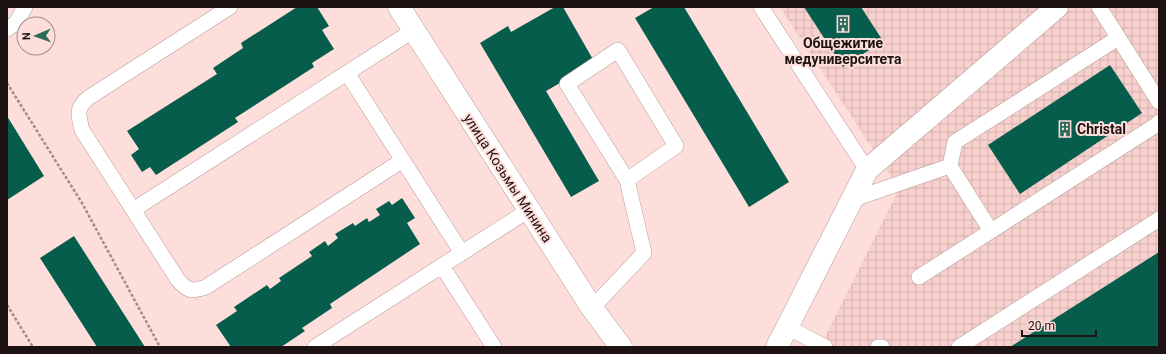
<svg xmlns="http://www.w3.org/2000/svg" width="1166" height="354" font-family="Roboto,sans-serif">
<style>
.industrial{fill:url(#industrial-grid)}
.building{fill:#075d4b}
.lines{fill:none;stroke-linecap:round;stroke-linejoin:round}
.lane-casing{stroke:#b99c9a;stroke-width:16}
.street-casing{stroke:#b99c9a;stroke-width:23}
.path{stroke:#a28b89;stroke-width:2.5;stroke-dasharray:3 2;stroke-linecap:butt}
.lane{stroke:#fff;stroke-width:15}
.street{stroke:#fff;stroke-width:22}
.labels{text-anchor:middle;stroke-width:4;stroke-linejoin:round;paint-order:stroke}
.poi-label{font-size:14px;font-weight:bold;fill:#1d1312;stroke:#fddedb}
.street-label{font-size:14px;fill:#1d1312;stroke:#fddedb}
</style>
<defs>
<pattern id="industrial-grid" width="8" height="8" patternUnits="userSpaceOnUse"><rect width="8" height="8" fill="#f8d1ce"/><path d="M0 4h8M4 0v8" fill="none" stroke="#d4b3b0"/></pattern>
</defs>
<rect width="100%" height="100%" fill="#fddedb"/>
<path class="industrial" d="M780 7H1159V347H820L899 189Z"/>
<path class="building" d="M297 7H317L329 26 322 30 334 49 312 63 314 67 235 118 238 122 156 175 150 167 142 172 131 155 139 149 127 131 217 74 213 68 243 48 241 43Z
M555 7H563L595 63 546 91 599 181 571 197 480 43 508 26 511 32Z
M654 7H684L789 182 749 207 635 18Z
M804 7H861L883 41 843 67Z
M1110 65 1142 113 1020 194 988 145Z
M7 116 44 176 7 200Z
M402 198 415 218 407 223 420 244 330 304 332 308 302 328 305 331 281 347H231L216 325 237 311 234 307 267 285 270 289 281 281 279 278 312 256 309 252 325 241 328 246 338 238 335 234 353 223 355 226 367 218 369 222 380 215 376 209 389 201 392 205Z
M74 236 145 347H97L40 258Z
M1159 252V347H1010Z"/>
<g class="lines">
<defs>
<path id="lane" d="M230 7 88 98C76 109 78 114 82 130L178 280C188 291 191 292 206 287L403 160
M761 7 867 170
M1099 7 1159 102
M7 29 16 23 25 7
M1118 38 955 142 950 166 991 231 1156 125 1159 122
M347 73 462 253
M851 200 950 166
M133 210 414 30
M442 266 494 347
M919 277 991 231
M592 308 644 253 627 180 676 146 618 50 567 84 627 180
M787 327 825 347
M315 347 529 210
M878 347H882
M959 347 1159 219"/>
<path id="street" d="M399 7 592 308 621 347
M777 347 867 170 1057 7"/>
</defs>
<use href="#lane" class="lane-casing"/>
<use href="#street" class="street-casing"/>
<path class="path" d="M7 83 82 203 160 347
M7 305 33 347"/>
<use href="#lane" class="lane"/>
<use href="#street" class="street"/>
</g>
<defs>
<symbol id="building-bare" viewBox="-9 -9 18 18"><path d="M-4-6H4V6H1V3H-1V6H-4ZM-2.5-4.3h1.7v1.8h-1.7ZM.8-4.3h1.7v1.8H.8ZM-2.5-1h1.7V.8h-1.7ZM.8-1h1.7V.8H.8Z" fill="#2c6c5b" stroke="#fddedb" stroke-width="2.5" paint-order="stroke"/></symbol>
</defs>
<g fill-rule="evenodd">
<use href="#building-bare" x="832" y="13" width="22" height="22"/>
<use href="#building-bare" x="1054" y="118" width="22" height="22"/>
</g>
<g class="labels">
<g class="poi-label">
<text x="843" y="48">Общежитие<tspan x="843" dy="16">медуниверситета</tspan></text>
<text x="1077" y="134" text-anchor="start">Christal</text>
</g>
<g class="street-label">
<text transform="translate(508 178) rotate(57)" y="5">улица Козьмы Минина</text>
</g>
</g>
<rect width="1166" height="354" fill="none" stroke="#1d1312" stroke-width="16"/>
<g transform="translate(36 36) rotate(268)"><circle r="19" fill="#fddedb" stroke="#a38d8b"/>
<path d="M0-3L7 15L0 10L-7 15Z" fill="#2c6c5b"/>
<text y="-6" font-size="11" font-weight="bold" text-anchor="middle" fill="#1d1312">N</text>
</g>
<path d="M1022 330v6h74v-6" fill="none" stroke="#1d1312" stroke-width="2"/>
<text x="1028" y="330" font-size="12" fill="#1d1312" stroke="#fddedb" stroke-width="3" paint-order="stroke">20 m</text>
</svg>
